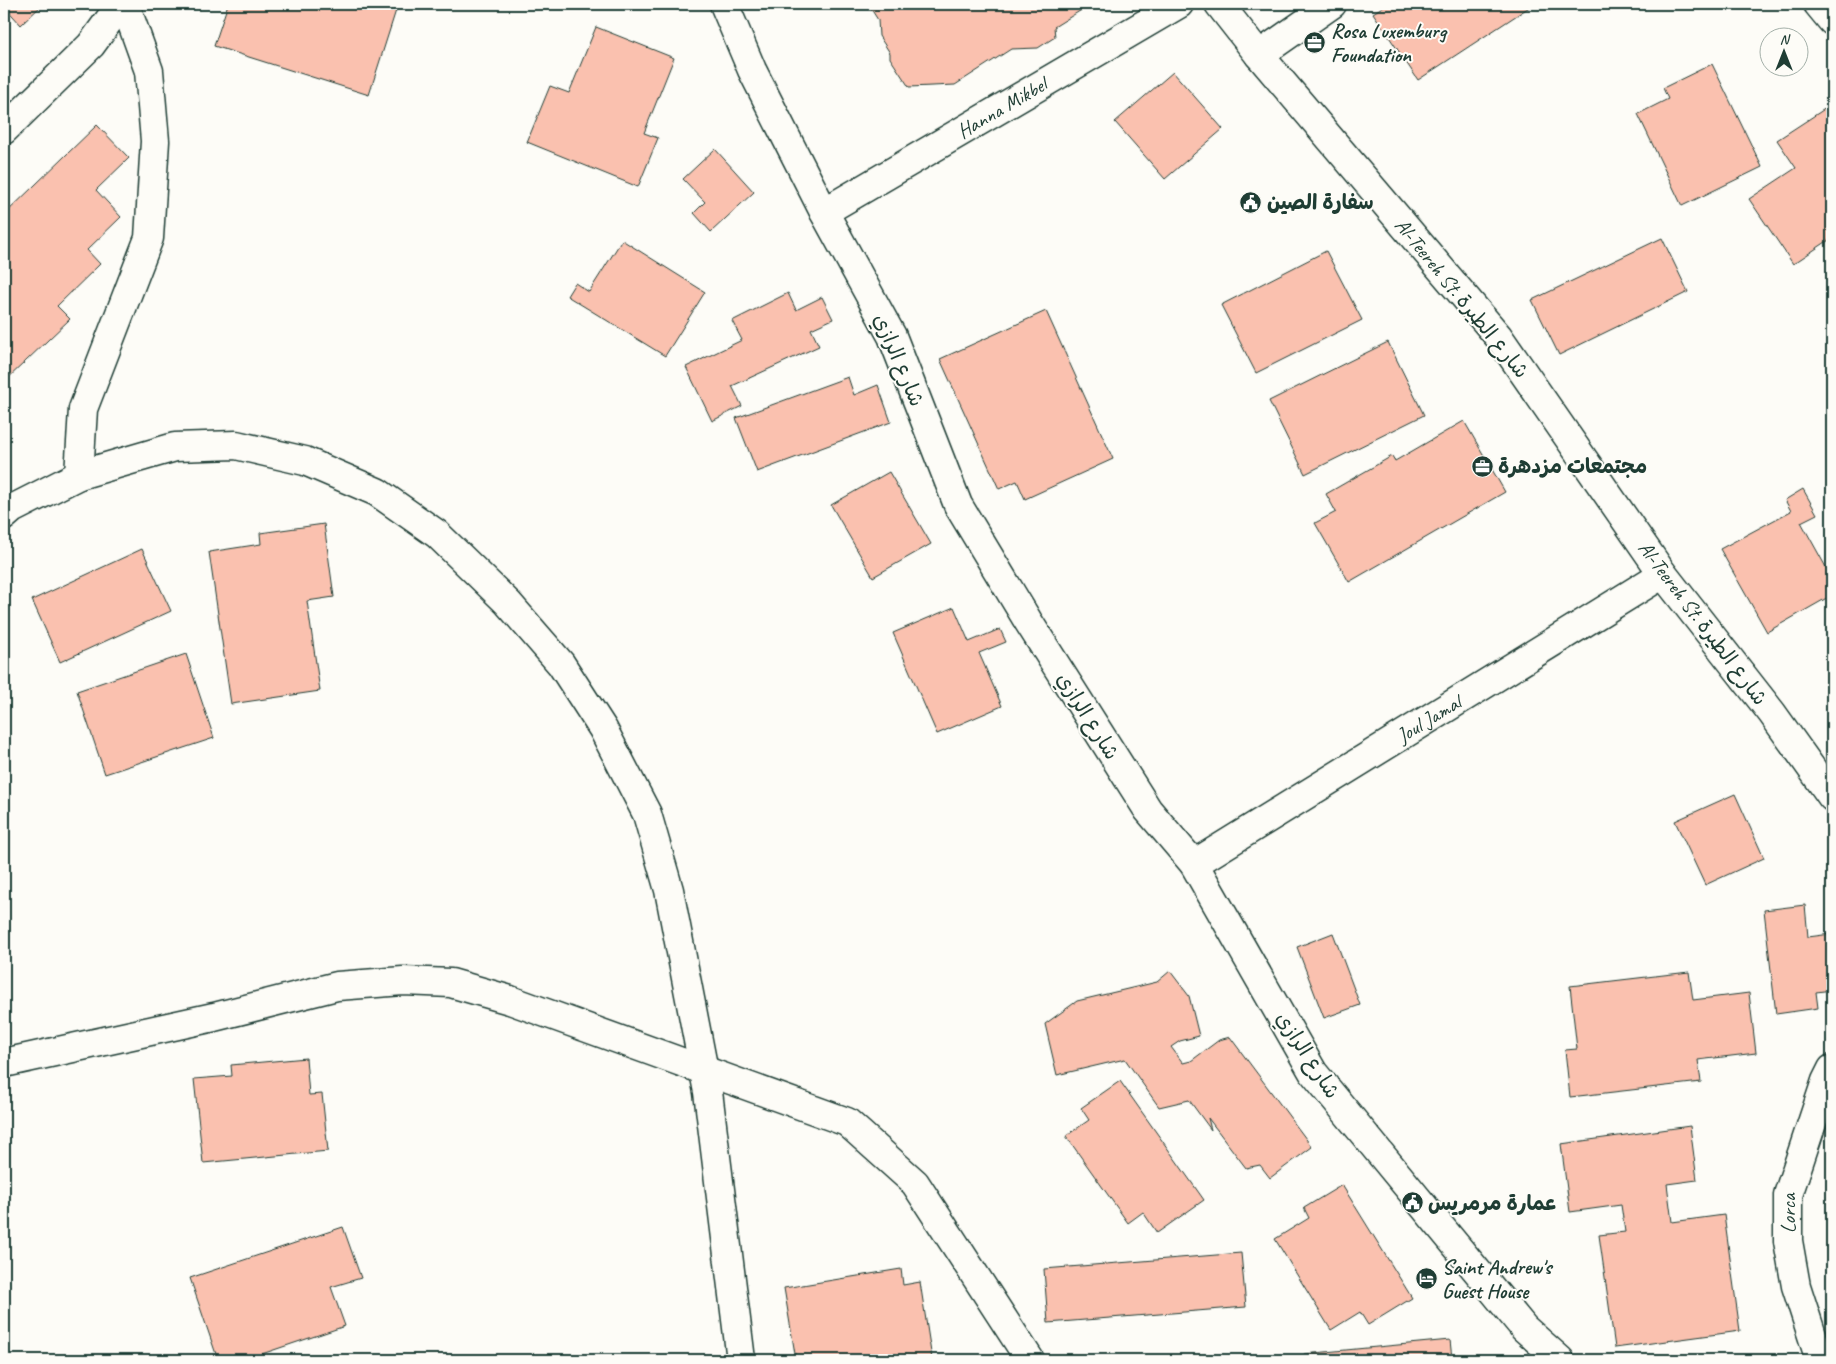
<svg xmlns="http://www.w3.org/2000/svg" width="1836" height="1364" font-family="Caveat,'Playpen Sans Arabic',sans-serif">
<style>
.building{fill:#fac1af;stroke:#1f3d34}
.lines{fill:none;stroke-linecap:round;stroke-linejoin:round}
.minor-casing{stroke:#1f3d34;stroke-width:31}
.major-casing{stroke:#1f3d34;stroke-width:31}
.minor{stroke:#fdfcf7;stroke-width:28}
.major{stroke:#fdfcf7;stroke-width:28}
.labels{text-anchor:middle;stroke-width:4;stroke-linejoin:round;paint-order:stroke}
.poi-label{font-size:21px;font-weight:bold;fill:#1f3d34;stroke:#fdfcf7;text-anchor:start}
.street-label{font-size:21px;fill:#1f3d34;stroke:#fdfcf7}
</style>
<rect width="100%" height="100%" fill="#fdfcf7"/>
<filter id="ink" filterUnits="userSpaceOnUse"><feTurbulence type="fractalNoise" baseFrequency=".02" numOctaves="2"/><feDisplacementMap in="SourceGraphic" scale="10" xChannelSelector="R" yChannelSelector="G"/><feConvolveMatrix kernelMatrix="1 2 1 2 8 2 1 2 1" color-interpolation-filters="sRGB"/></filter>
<g filter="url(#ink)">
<path class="building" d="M4 4H43L21 25 4 6Z
M228 4H398L369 95 214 46Z
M868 4H1091L1054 27 1055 37 1038 48 1011 49 955 85 909 87 890 58V53L879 36 878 20Z
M1387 4H1534L1418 80 1373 13Z
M596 27 674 58 644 133 658 138 638 187 527 142 550 86 569 93Z
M1712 64 1762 167 1682 206 1638 114 1668 99 1663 88Z
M1173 72 1223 129 1165 179 1115 122Z
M1826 108 1832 118V238L1793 264 1749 199 1796 168 1777 140Z
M97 125 129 158 96 190 121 217 87 250 100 264 57 306 70 319 4 382V215Z
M715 149 754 192 711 232 694 213 705 202 683 179Z
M1662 238 1688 292 1559 355 1532 300Z
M622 240 705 292 665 356 567 296 575 283 589 292Z
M1326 251 1362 320 1256 373 1221 305Z
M788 293 796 310 822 297 833 319 811 329 819 346 732 386 742 406 712 421 686 367 742 340 732 321Z
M1046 311 1113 459 1025 499 1017 481 999 489 940 359Z
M1388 342 1424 415 1305 474 1269 401Z
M848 377 854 395 878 385 891 422 757 472 736 418Z
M1464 421 1505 492 1349 582 1315 523 1336 512 1326 494 1392 456 1395 461Z
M889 472 931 544 873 577 831 505Z
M1803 489 1817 514 1801 522 1832 578V595L1767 632 1720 549 1791 511 1785 500Z
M324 524 334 597 307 601 320 691 231 704 209 552 261 544 260 533Z
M142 549 171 611 60 662 32 600Z
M954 607 969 642 1000 629 1006 642 979 653 1002 706 937 734 893 633Z
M186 654 214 738 105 774 77 691Z
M1735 794 1764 858 1705 885 1675 821Z
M1805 905 1808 937 1831 934 1832 990 1816 992 1818 1008 1776 1014 1764 910Z
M1333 933 1360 1005 1324 1018 1297 947Z
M1170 971 1189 996 1199 1036 1180 1041 1171 1047 1183 1063 1191 1061 1219 1040 1230 1037 1312 1147 1270 1178 1260 1165 1246 1168 1208 1118 1211 1130 1189 1100 1159 1107 1125 1059 1057 1075 1045 1024 1077 1001 1157 982Z
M1689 972 1693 1000 1749 993 1756 1053 1698 1060 1701 1082 1570 1097 1565 1050 1577 1049 1570 986Z
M306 1058 309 1095 322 1094 328 1151 203 1163 194 1079 232 1076 231 1065Z
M1120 1081 1204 1200 1157 1233 1143 1212 1128 1223 1066 1136 1089 1120 1081 1108Z
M1690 1126 1697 1180 1667 1184 1672 1222 1724 1215 1740 1331 1615 1348 1599 1235 1625 1232 1621 1205 1570 1212 1561 1144Z
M1342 1185 1412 1298 1368 1325 1360 1312 1331 1330 1275 1239 1309 1218 1304 1208Z
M343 1227 361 1278 331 1287 345 1326 244 1360H218L190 1278Z
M1241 1253 1246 1307 1048 1323 1044 1269Z
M901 1269 903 1285 920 1282 932 1359 923 1360H796L784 1288Z
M1450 1340 1452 1359 1470 1357V1360H1304V1354Z"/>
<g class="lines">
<defs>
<g id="minor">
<path d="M724 4 752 70 824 212 892 336 958 505 1028 621 1148 810 1194 864 1313 1072 1524 1328 1560 1360"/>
<path d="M1818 4 1832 21"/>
<path d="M1259 55 1332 4"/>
<path d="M4 130 91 45 121 4"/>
<path id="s1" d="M824 212 1179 4"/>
<path d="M79 475 83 409 149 238 155 141 149 71 125 4"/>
<path d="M4 516 12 509 79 475 175 447 236 445 305 461 377 492 437 534 508 603 561 664 603 729 647 814 669 890 708 1092 741 1360"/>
<path id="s2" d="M1194 864 1663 574"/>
<path d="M4 1063 214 1017 337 986 403 981 451 983 510 1000 847 1122 915 1183 1030 1360"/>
<path id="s3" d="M1820 1360 1796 1286 1788 1241V1195L1826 1081 1832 1069"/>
</g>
<path id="major" d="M1219 4 1259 55 1498 336 1663 574 1772 713 1832 797"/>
</defs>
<use href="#minor" class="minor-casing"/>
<use href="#major" class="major-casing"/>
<use href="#minor" class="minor"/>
<use href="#major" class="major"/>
</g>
</g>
<defs>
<symbol id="office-disc" viewBox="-11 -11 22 22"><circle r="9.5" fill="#1f3d34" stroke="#fdfcf7"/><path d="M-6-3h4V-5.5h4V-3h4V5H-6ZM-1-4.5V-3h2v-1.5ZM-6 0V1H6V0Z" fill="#fff"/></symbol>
<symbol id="civic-disc" viewBox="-11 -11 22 22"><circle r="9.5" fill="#1f3d34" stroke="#fdfcf7"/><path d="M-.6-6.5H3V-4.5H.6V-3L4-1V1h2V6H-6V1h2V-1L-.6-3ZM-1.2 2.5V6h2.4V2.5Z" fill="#fff"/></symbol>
<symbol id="hotel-disc" viewBox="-11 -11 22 22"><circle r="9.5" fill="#1f3d34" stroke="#fdfcf7"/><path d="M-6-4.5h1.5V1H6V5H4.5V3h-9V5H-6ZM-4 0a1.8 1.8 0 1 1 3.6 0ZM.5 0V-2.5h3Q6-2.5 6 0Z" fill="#fff"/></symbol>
</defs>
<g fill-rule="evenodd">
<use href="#office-disc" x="1302" y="30" width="25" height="25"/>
<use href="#civic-disc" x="1238" y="190" width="25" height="25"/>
<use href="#office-disc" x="1470" y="454" width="25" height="25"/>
<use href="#civic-disc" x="1400" y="1190" width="25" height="25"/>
<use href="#hotel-disc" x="1414" y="1266" width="25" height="25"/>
</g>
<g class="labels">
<g class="poi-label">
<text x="1331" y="38">Rosa Luxemburg<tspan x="1331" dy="24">Foundation</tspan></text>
<text x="1267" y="209">سفارة الصين</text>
<text x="1498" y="473">مجتمعات مزدهرة</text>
<text x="1428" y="1210">عمارة مرمريس</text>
<text x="1442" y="1274">Saint Andrew's<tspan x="1442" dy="24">Guest House</tspan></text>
</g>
<g class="street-label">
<text dy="7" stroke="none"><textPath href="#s1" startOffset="206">Hanna Mikbel</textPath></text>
<text transform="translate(1462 298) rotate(51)" y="7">Al-Teereh St. شارع الطيرة</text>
<text transform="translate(899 360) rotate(67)" y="7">شارع الرازي</text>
<text transform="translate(1703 623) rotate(53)" y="7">Al-Teereh St. شارع الطيرة</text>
<text transform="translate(1088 716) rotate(58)" y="7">شارع الرازي</text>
<text dy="7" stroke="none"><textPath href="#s2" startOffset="276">Joul Jamal</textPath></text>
<text transform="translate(1308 1055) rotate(57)" y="7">شارع الرازي</text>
<text dy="7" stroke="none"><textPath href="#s3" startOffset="151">Lorca</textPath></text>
</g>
</g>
<rect width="1836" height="1364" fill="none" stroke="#fdfcf7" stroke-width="20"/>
<rect x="10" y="10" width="1816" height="1344" fill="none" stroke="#1f3d34" stroke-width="2" filter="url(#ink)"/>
<g transform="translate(1784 52)"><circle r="24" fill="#fdfcf7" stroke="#a4b0a9"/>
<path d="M0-4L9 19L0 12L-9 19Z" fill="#1f3d34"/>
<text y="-8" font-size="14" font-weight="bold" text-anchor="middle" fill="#1f3d34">N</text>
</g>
</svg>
